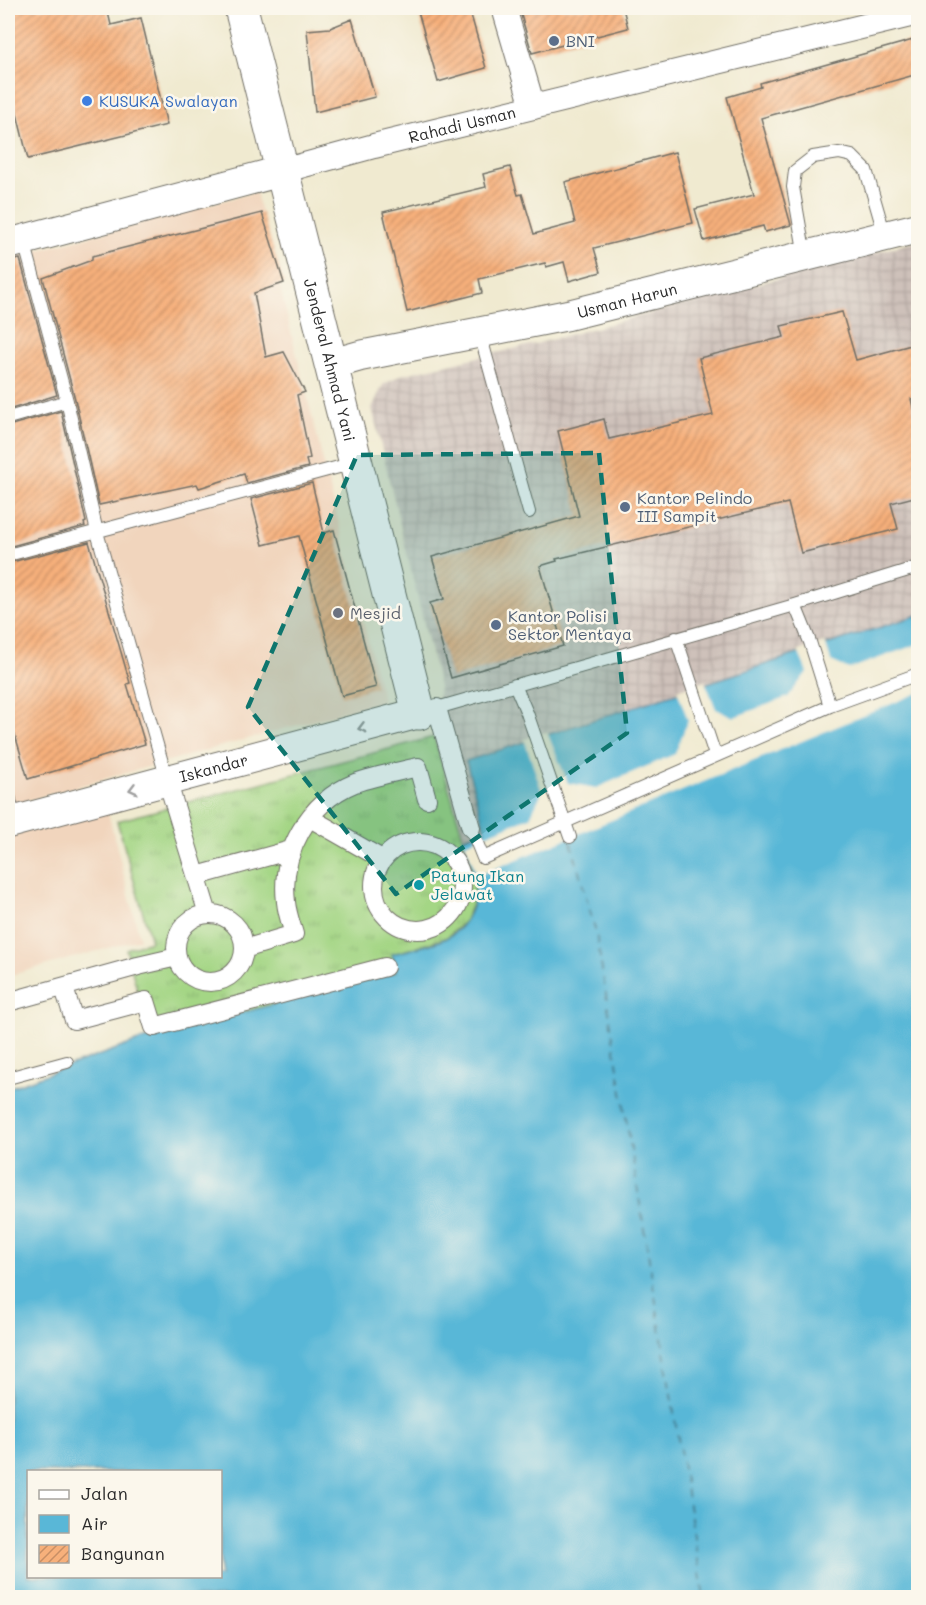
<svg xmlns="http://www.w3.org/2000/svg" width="926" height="1605" font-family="Mali,sans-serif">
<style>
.built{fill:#f1d5bd}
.industrial{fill:url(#industrial-grid)}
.grass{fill:url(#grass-tufts);stroke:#688058;stroke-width:1.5}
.water{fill:#59b7d7;stroke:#427181;stroke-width:1.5;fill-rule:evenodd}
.pier{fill:#f0ead0}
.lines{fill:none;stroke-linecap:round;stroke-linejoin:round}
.ferry{stroke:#3b5c67;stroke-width:1.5;stroke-dasharray:8 6;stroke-linecap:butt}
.building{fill:url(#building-hatch)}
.service-casing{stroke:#706e65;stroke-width:14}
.pedestrian-casing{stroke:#706e65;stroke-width:20}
.minor-casing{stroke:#706e65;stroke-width:26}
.tertiary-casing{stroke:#706e65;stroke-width:32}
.trunk-casing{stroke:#706e65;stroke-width:35}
.service{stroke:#fff;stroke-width:12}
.pedestrian{stroke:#fff;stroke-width:18}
.minor{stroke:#fff;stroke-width:24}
.tertiary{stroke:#fff;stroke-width:30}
.trunk{stroke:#fff;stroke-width:33}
.oneway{stroke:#a0a0a0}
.marked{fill:#0f766e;fill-opacity:0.2;stroke:#0f766e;stroke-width:4.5;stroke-dasharray:12 8;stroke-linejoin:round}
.service-dot{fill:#5c6f8a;stroke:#fbf7ec;stroke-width:2}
.shop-dot{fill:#3f7fe0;stroke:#fbf7ec;stroke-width:2}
.worship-dot{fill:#6b7280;stroke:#fbf7ec;stroke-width:2}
.culture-dot{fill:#0f9aa8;stroke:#fbf7ec;stroke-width:2}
.labels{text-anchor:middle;stroke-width:5;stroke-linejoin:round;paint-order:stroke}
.service-label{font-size:16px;fill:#4e5e75;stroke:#fbf7ec;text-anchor:start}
.shop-label{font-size:16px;fill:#366cbe;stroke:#fbf7ec;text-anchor:start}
.street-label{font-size:16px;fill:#2b2b2b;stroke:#fbf7ec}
.worship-label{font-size:16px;fill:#5b616d;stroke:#fbf7ec;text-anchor:start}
.culture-label{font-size:16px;fill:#0d838f;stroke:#fbf7ec;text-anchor:start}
</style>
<defs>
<pattern id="industrial-grid" width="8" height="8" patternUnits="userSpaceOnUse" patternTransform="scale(1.5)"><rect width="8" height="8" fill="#cec1ba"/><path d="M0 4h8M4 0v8" fill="none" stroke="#b1a6a0"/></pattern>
<pattern id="grass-tufts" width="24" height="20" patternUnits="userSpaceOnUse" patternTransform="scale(1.5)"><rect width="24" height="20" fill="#a4d685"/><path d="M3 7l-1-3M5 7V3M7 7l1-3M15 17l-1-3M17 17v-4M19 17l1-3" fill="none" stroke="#8db873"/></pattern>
<pattern id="building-hatch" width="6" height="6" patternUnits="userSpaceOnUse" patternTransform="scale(1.5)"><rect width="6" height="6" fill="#f7b07b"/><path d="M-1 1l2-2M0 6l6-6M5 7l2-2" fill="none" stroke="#c88f65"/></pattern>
</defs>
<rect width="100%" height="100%" fill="#fbf7ec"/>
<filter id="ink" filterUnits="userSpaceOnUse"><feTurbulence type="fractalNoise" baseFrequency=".0167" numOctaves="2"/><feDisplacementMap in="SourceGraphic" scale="12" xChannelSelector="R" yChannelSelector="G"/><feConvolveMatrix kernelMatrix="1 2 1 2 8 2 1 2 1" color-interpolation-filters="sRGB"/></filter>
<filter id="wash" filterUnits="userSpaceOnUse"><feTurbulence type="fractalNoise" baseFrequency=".008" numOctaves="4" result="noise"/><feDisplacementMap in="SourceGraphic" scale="24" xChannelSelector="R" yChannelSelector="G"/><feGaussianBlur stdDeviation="1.35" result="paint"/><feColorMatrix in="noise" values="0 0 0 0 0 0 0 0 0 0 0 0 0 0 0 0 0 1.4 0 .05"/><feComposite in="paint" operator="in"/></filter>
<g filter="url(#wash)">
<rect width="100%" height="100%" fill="#f0ead0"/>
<path class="built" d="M256 192 383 701 8 806V258Z
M107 808 140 939 8 976V835Z"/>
<path class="industrial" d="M918 241V693L465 843 436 731 439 686 372 408 383 385 401 375 539 343Z"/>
<path class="grass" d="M434 737 474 876V900L464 922 446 938 393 954 396 972 150 1037 126 949 151 941 117 821Z"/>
<path class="water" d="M918 615V1597H8V1088L150 1037 396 972 392 954C410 949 430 946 446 938 468 927 478 901 474 878 472 865 466 851 462 838L485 830 466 761ZM28 1472H220V1576H28Z"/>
<path class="pier" d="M825 642 831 661 849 669 918 644V693L477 876 465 843 530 817 542 792 524 739 547 732 568 783 596 788 675 754 688 720 677 690 705 681 716 709 734 717 788 697 807 672 798 651Z"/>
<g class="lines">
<path class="ferry" d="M571 842 596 933 704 1598"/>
</g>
<g id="blocks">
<path class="building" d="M8 8H107L111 25 141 18 167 125 28 159 8 77Z
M417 8H469L486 68 438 82Z
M519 8H623L628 28 532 53Z
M352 19 375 97 315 112 307 30 330 28Z
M913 40 918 59V74L761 118 791 225 765 232 763 226 704 241 695 209 754 194 727 97 761 87 760 83Z
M675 152 693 223 594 248 601 272 569 281 564 262 546 267 545 263 479 279 482 293 407 312 383 212 486 187 483 174 510 167 518 195 522 194 534 234 575 223 565 182Z
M262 213 284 283 254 293 266 357 284 352 305 392 297 395 310 458 306 460 308 467 247 483 244 474 199 488 197 484 99 505 75 399 43 278 92 260V256Z
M20 259 57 395 8 410V261Z
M842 312 856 360 911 345 918 372V397L911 399 918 427V496L891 503 898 529 801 553 788 503 556 559 557 561 540 566 563 646 451 678 430 603 444 599 432 557 579 516 558 431 604 419 609 439 713 415 699 358 784 337 781 326Z
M61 411 86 522 84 523 85 526 8 547V426Z
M312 483 324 533 334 530 376 687 342 696 299 536 263 545 251 499Z
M89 542 130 683 127 684 145 744 28 779 8 711V563Z"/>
</g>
</g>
<g filter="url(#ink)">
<use href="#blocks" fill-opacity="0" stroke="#706e65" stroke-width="1.5"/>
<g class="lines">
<defs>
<path id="service" d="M24 241 67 401 97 532 167 780
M805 256 793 187 795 171 813 157 839 153 852 156 866 170 885 236
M480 334 529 512
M8 418 67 401
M8 555 354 463
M795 605 810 642 830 706
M676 638 715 755
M515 685 527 713 570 837
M430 710 795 605 918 567
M8 792 15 821
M471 828 483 858 830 706 918 674
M8 1078 67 1062"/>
<path id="pedestrian" d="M437 708 471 828
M167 780 208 914
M310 818 382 859
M374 886a44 44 0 1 1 88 0a44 44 0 1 1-88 0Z
M197 876 291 850
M176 948a34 34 0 1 1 68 0a34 34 0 1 1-68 0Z
M244 949 294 934C291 924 287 913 286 902 280 853 308 802 355 783 375 776 397 772 418 767L427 799
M64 988 74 1020 146 1001 154 1027 385 967
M8 1002 138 966 177 957"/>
<g id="minor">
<path d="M504 8 533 107"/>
<path id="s1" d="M282 171 374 146 918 13"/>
</g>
<g id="tertiary">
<path d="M8 244 282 171"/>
<path id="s2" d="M332 364 360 356 568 315 918 228"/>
<path id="s3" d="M8 823 419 713"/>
</g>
<g id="trunk">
<path id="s4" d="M241 8 419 713"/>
</g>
</defs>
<use href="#service" class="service-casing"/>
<use href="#pedestrian" class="pedestrian-casing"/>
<use href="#minor" class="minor-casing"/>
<use href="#tertiary" class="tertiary-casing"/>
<use href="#trunk" class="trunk-casing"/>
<use href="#service" class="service"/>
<use href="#pedestrian" class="pedestrian"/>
<use href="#minor" class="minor"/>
<use href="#tertiary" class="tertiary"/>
<use href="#trunk" class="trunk"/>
</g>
<defs><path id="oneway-chevron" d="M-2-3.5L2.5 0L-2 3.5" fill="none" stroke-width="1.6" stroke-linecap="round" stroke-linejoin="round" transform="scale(1.5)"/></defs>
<g class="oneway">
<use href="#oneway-chevron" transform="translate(362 728) rotate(165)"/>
<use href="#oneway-chevron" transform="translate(133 789) rotate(165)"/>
</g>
</g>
<path class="marked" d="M599 453 627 733 396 894 248 707 357 455Z"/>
<g class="service-dot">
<circle cx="554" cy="41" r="6"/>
<circle cx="625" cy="507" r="6"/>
<circle cx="496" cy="625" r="6"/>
</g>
<circle class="shop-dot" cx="87" cy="101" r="6"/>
<circle class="worship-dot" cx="338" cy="613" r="6"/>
<circle class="culture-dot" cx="419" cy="885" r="6"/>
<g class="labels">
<g class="service-label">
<text x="566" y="47">BNI</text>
<text x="637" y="504">Kantor Pelindo<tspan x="637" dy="18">III Sampit</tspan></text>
<text x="508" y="622">Kantor Polisi<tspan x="508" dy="18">Sektor Mentaya</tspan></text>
</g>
<g class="shop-label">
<text x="99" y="107">KUSUKA Swalayan</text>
</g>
<g class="street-label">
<text dy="6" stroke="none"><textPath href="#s1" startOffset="186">Rahadi Usman</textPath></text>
<text dy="6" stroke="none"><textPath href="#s2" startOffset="302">Usman Harun</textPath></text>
<text dy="6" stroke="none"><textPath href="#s4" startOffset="363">Jenderal Ahmad Yani</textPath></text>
<text dy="6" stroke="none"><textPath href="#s3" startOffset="213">Iskandar</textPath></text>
</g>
<g class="worship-label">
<text x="350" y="619">Mesjid</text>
</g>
<g class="culture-label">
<text x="431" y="882">Patung Ikan<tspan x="431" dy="18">Jelawat</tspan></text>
</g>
</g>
<rect width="926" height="1605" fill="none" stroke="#fbf7ec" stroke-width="30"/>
<rect x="27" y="1470" width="195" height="108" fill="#fbf7ec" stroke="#a8a59f" stroke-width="1.5"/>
<rect x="39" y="1490" width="30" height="9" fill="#ffffff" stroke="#a8a59f" stroke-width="1.5"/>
<text x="81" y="1500" font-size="18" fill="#2b2b2b">Jalan</text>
<rect x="39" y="1515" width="30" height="18" fill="#59b7d7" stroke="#a8a59f" stroke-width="1.5"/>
<text x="81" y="1530" font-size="18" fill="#2b2b2b">Air</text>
<rect x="39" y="1545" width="30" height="18" fill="url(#building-hatch)" stroke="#a8a59f" stroke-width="1.5"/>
<text x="81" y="1560" font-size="18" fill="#2b2b2b">Bangunan</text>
</svg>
